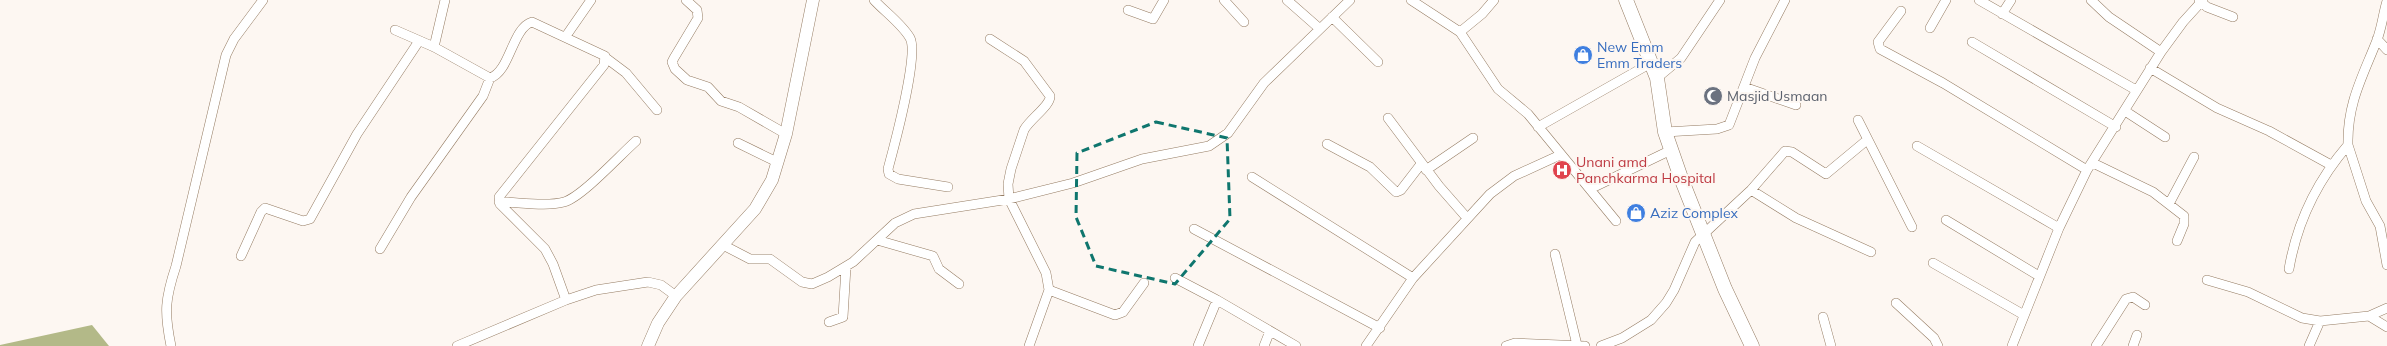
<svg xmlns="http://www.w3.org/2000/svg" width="2387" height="346" font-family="Mulish,sans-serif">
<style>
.forest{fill:#b3b988}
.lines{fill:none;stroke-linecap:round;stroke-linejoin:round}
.street-casing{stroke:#957c63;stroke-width:10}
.secondary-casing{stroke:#957c63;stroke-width:13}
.primary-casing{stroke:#957c63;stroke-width:15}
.street{stroke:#fff;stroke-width:9}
.secondary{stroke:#fff;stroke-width:12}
.primary{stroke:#fff;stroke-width:14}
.marked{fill:none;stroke:#0f766e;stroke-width:3;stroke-dasharray:8 5;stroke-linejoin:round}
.labels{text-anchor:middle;stroke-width:4;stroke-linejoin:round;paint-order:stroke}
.shop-label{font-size:14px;fill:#366cbe;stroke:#fdf7f2;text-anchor:start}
.worship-label{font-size:14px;fill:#5b616d;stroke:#fdf7f2;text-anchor:start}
.health-label{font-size:14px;fill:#be3a42;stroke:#fdf7f2;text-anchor:start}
</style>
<rect width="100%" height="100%" fill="#fdf7f2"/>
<path class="forest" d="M92 325 109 346H0V345Z"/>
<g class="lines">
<defs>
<path id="street" d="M686 0 697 10 698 18 674 58 672 62 675 69 687 80 708 87 721 101 739 107 786 134
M874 0C885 12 902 24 910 38 919 54 894 147 888 169L889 174 898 179 948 187
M1224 0 1244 22
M1287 0 1320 29
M1411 0 1460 32 1498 89 1528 114 1616 221
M1979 0 2136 90
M2091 0 2109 17 2161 52
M2199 0 2207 7 2233 17
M2387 1C2383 14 2382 27 2377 40 2363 76 2347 103 2348 145L2366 201 2380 226 2387 265
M1128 10 1153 19 1164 0
M1901 11 1878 42 1880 49 1943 83 2087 170
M2002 14 2011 0
M1332 17 1378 62
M1930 28 1946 0
M395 30 434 47 490 78C510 72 512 28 532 22L605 56 604 65 499 197 500 204 545 249 553 264 566 300
M1460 32 1482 14 1494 0
M566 36 591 0
M990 39 1024 61 1050 96C1051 105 1029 120 1024 130L1011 169 1008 184 1009 199 1046 273 1049 290 1029 346
M2377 39 2387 50
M1972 42 2116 127
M434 47 445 0
M606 58 626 73 657 110
M2150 68 2217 108 2269 131 2331 165
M1657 78 1681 58 1720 0
M1744 87 1796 105
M2125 111 2165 137
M1388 118 1439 186 1467 218
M1858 120 1912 227
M1538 127 1651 63
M1665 132 1717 129 1729 125 1755 58 1785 0
M738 143 777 162
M1327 144 1370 167 1396 192 1401 190 1421 164
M1917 146 2059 228
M2093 163 2153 192 2184 216V224L2177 241
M1426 170 1473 138
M1252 177 1413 278
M1590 189 1671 150
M1751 190 1796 218 1871 252
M499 202C517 202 547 207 564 202 582 197 620 155 636 141
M2169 204 2194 157
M1946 220 2039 276
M1194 229 1380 328
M877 240 933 256 939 269 959 284
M723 245 750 259H770L802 282 812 284 828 277 853 262 895 223 914 214 1009 199 1073 183 1142 159 1209 146 1228 133 1264 83 1350 0
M380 249 411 197 483 96 490 78
M1555 254 1577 345
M241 256 261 212 265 208 303 221 310 219 357 134 419 41
M1933 263 2024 315
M2289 269C2297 222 2317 181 2348 145
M1175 278 1217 300 1296 346
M2207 280 2248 292 2302 318 2320 321 2369 316 2387 308
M1049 290 1115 315 1123 312 1144 283
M1896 303 1934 338 1938 346
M2369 316 2387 327
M1823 317 1831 346
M829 322 843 317 846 267
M171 346C164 312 165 299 176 266L226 55 234 39 263 0
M457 346 566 300 596 290 648 282 661 285 676 296
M1198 346 1217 300
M1264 346 1270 331
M1366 346 1413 278 1490 194 1514 176 1560 155
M1506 346 1515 343 1585 346
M1601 346 1622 338 1651 320 1666 303 1674 290 1695 242 1751 190 1785 151 1792 152 1826 174 1867 140
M2012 346 2059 228 2087 170 2161 52 2183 22 2203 0
M2096 346 2126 299 2133 297 2145 305
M2133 346 2137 335
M2309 346 2320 321"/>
<path id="secondary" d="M648 346 658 323 676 296 755 209 772 180 786 134 813 0"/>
<path id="primary" d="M1626 0 1657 78 1665 132 1681 178 1725 289 1752 346"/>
</defs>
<use href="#street" class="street-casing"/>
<use href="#secondary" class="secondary-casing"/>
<use href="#primary" class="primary-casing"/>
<use href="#street" class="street"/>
<use href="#secondary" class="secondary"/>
<use href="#primary" class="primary"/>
</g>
<path class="marked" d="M1156 122 1227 138 1230 219 1175 284 1096 266 1076 217 1077 153Z"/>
<defs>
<symbol id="shop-disc" viewBox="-11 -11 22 22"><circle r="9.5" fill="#3f7fe0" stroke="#fdf7f2"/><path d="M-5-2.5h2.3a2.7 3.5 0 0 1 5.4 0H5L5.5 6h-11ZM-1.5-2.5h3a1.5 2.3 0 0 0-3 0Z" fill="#fff"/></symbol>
<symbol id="mosque-disc" viewBox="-11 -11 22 22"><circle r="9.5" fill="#6b7280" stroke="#fdf7f2"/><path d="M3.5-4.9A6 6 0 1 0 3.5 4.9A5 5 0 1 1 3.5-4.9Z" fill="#fff"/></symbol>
<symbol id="hospital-disc" viewBox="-11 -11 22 22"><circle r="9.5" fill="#e0444e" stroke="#fdf7f2"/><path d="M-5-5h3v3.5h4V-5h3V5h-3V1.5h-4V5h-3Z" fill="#fff"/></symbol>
</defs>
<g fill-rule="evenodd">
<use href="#shop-disc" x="1572" y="44" width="22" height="22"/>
<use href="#mosque-disc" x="1702" y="85" width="22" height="22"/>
<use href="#hospital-disc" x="1551" y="159" width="22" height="22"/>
<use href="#shop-disc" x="1625" y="202" width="22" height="22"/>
</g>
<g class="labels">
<g class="shop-label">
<text x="1597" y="52">New Emm<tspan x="1597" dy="16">Emm Traders</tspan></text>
<text x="1650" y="218">Aziz Complex</text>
</g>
<g class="worship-label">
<text x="1727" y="101">Masjid Usmaan</text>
</g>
<g class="health-label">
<text x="1576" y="167">Unani amd<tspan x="1576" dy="16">Panchkarma Hospital</tspan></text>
</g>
</g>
</svg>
